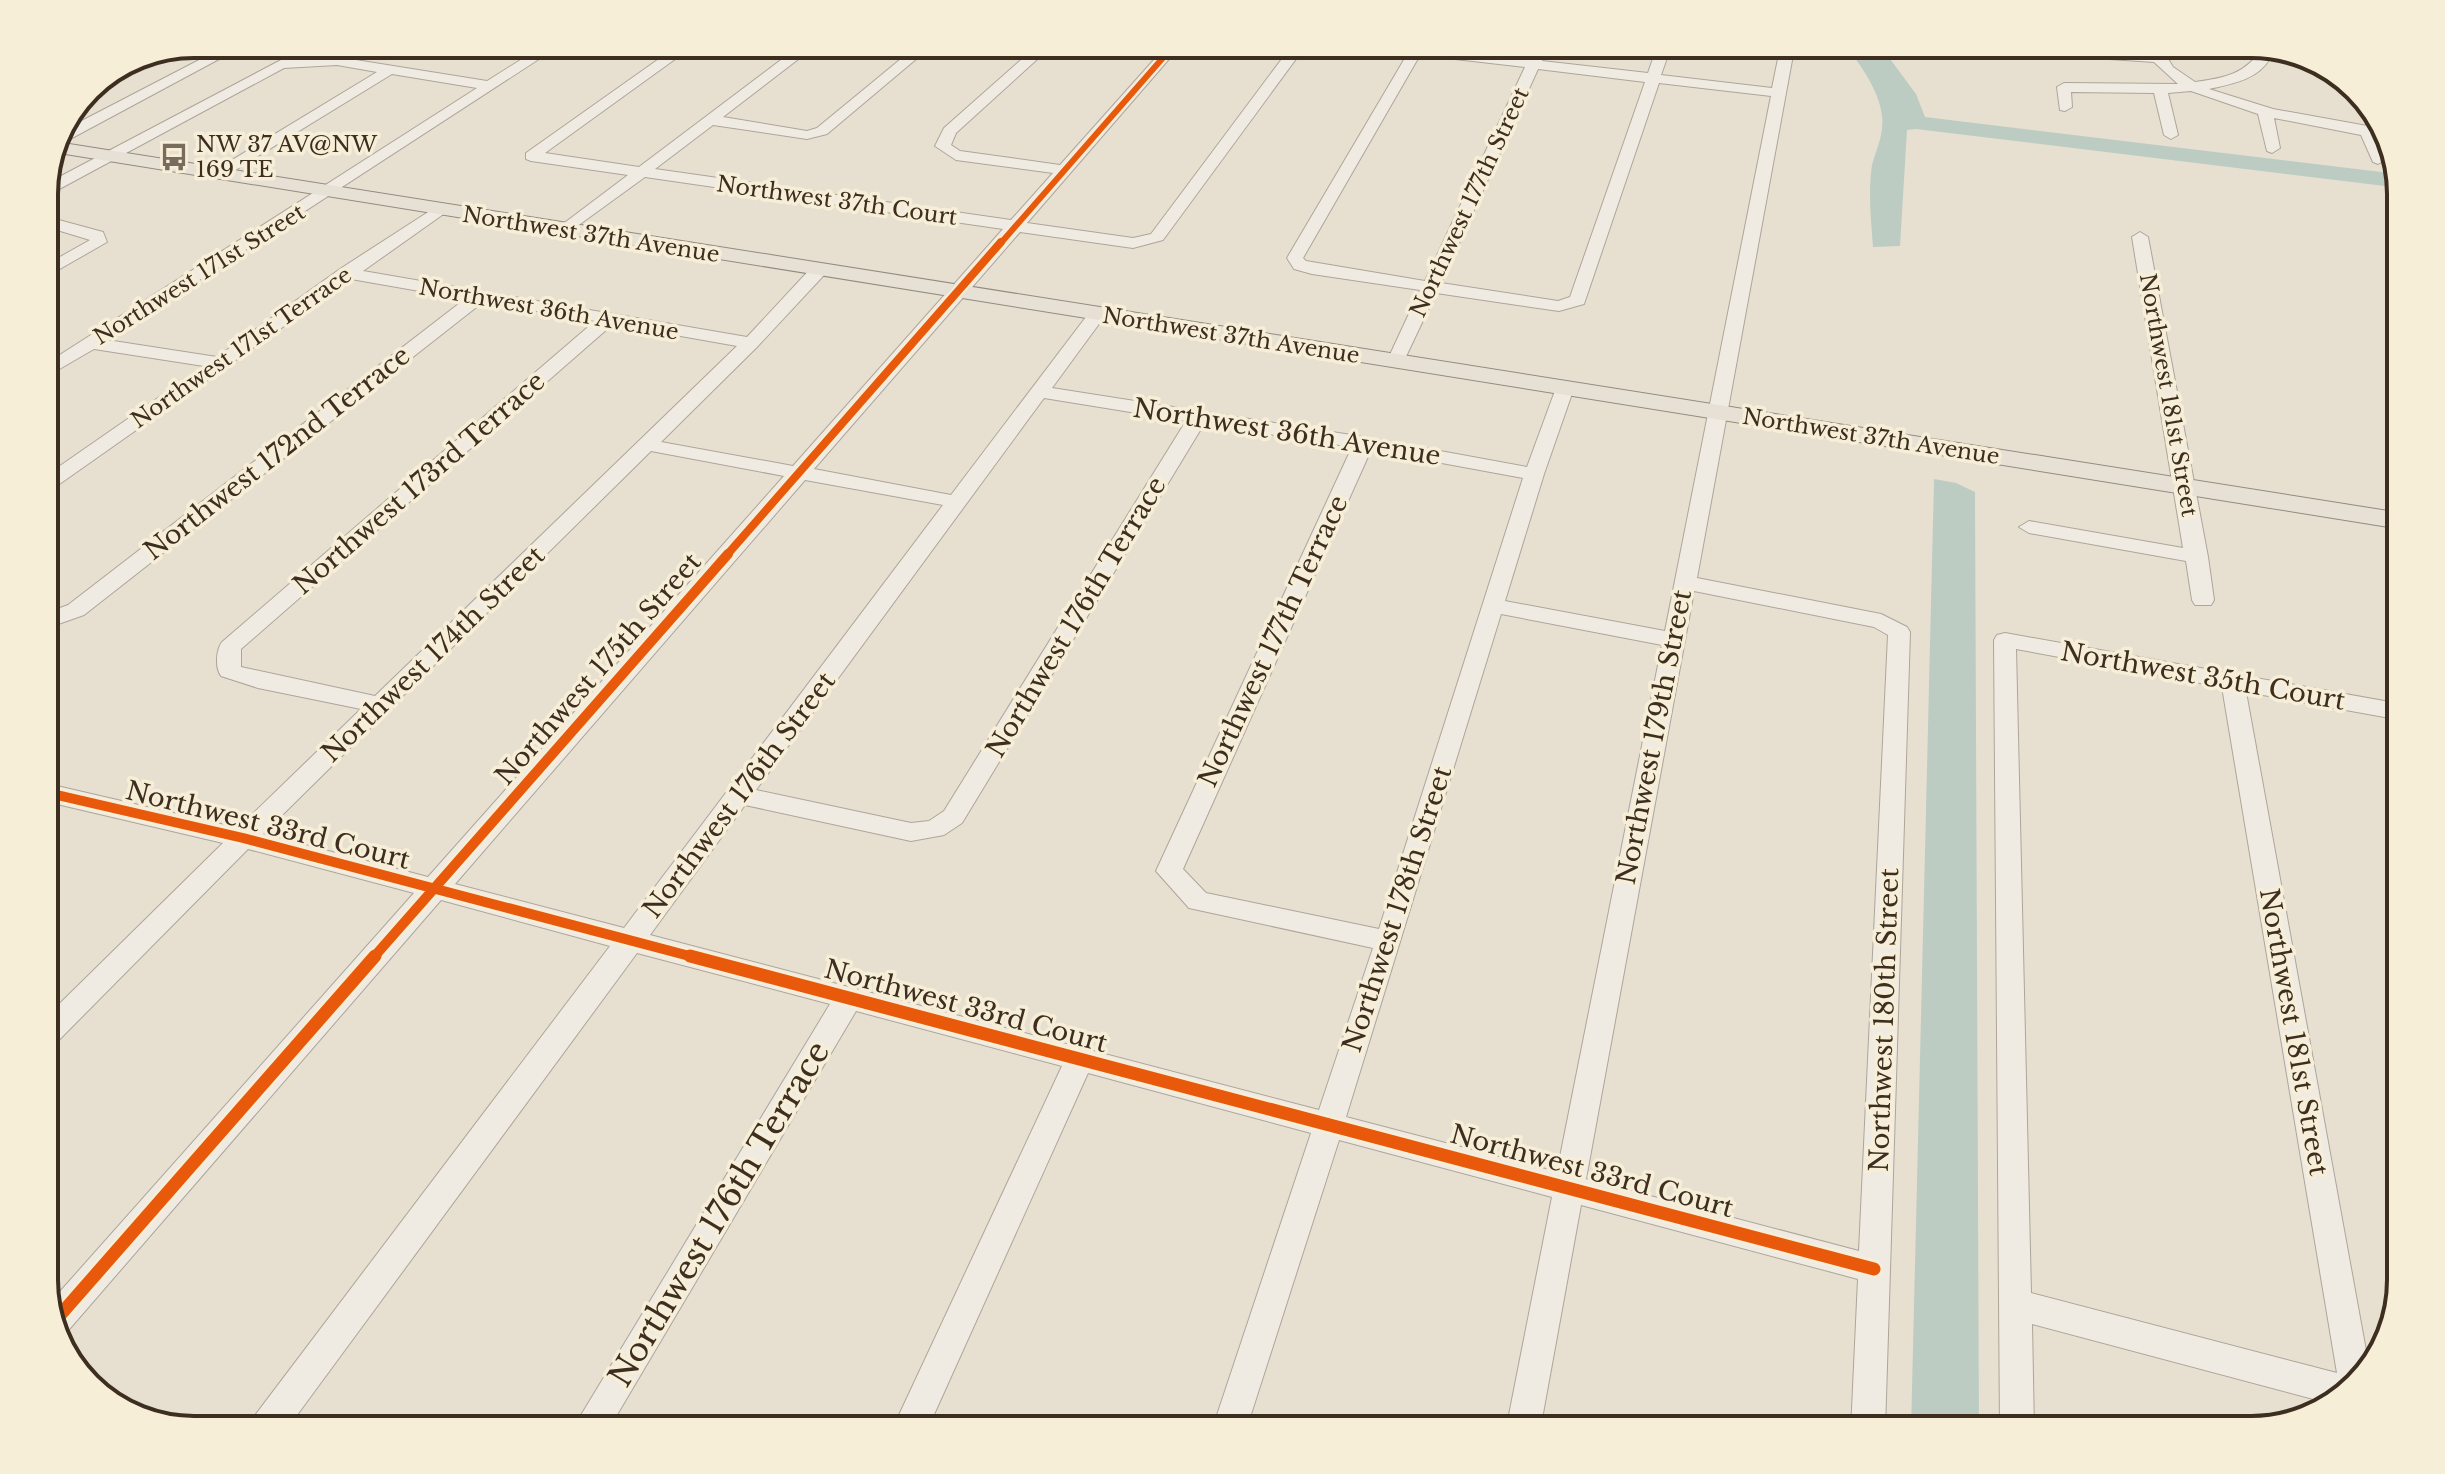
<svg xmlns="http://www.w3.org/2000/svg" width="2445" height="1474" font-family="'Libre Baskerville',serif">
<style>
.water{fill:#bcccc2}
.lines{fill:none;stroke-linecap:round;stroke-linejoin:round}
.minor-casing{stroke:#ada599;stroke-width:2}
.major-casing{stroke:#928b80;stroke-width:2}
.minor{fill:#efebe3;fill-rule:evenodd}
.major{fill:#e6e1d4;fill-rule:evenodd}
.cycleway-far3-casing{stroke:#f7eed8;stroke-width:9}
.cycleway-far2-casing{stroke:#f7eed8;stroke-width:12}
.cycleway-far1-casing{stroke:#f7eed8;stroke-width:15}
.cycleway-casing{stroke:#f7eed8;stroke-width:18}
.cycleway-far3{stroke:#e8590c;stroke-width:6}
.cycleway-far2{stroke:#e8590c;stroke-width:8}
.cycleway-far1{stroke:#e8590c;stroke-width:10}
.cycleway{stroke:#e8590c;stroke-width:13}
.labels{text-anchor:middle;stroke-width:7;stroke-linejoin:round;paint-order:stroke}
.far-poi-label{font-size:22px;fill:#3d2e20;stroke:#f7eed8;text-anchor:start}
.far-street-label{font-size:22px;fill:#3d2e20;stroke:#f7eed8}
.street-label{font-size:26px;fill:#3d2e20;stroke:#f7eed8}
.near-street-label{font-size:32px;fill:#3d2e20;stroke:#f7eed8}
.rim{fill:none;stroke:#3d2e20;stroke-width:4}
</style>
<rect width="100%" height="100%" fill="#e7e0d1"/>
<path class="water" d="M1844 44H1879L1916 94 1925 117 2398 174 2401 188 1916 129 1907 130 1900 246 1873 247C1871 220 1868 192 1872 165 1875 153 1881 141 1882 128 1886 99 1861 65 1844 44Z
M1934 479 1956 483 1975 492 1979 1430H1911Z"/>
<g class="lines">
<defs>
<path id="minor" d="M230 44H247L72 138 65 139 70 127Z
M546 44H562L107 340 217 357 340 269 439 205 447 210 445 213 363 271 747 337 813 266H825L827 270 825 274 757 347 661 442 793 466 1003 229 645 177 565 235 559 233V227L628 175 531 161 526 159V153L680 44H696L545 153 639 167 802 44H818L723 117 807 131 817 128 919 44H934L827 134 807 139 713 125 655 169 1011 220 1053 173 956 160 935 146 944 128 1039 44H1054L956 133 951 145 960 151 1060 165 1168 44H1182L1027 223 1133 238 1151 234 1293 44H1307L1163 240 1133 248 1020 232 814 469 951 495 1092 309 1098 308 1107 313 1052 388 1364 437 1527 467 1556 388 1565 382 1574 388 1544 474 1505 601 1665 631 1771 96 1659 83 1584 304 1559 311 1436 293 1402 365 1396 366 1387 361 1420 290 1312 274 1294 269 1287 258 1408 53 1362 48 1355 44H1427L1425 47 1529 60 1536 44H1550L1542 61 1648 73 1658 44H1672L1661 75 1772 88 1781 44H1795L1697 578 1881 614 1907 627 1910 632 1885 1430H1851L1858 1279 1581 1205 1540 1430H1506L1552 1197 1339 1140 1246 1430H1212L1311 1133 1088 1073 927 1430H892L1062 1066 856 1011 608 1430H572L830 1004 637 953 286 1430H248L253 1418 610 946 441 900 66 1333 58 1336 49 1304 414 893 248 849 54 1045 44 1048V1019L223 843 44 801V783L238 828 361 709 258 688 221 676C215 668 216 650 222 642L595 321 483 302 84 615 44 629V614L68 605 465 299 351 279 51 490 44 492V477L204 366 94 349 44 378V365L477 88 392 74 224 177H214V171L377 72 337 65 284 68 50 194 44 196V185L281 60 337 57 487 81ZM1420 55 1525 67 1425 281 1306 261 1303 258ZM1538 69 1645 82 1570 297 1558 301 1441 283ZM613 324 737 346 375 696 241 667V649ZM1044 398 1186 421 944 811 929 821 911 823 756 790ZM1204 424 1352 447 1156 871 1189 908 1373 948 1319 1110 650 935 745 805 911 841 944 835 962 823ZM1371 450 1523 478 1379 929 1206 893 1183 869ZM651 451 784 476 428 877 263 834ZM805 480 943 505 624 928 455 884ZM1694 591 1874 627 1888 635 1859 1251 1586 1179ZM1501 614 1662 645 1557 1172 1346 1117Z
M1961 44 2149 53 2145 44H2159L2173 67 2195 82C2225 78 2246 74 2263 47L2326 64 2332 70 2270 58C2258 80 2231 84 2209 89L2273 109 2384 129 2387 138 2377 137 2386 159 2378 164 2373 162 2361 135 2274 118 2280 148 2272 153 2267 151 2258 114 2191 91 2168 93 2178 135 2171 139 2164 135 2154 93 2071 92 2072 107 2065 111 2060 110 2057 87 2064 83 2178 84 2154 62 1993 51 1968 48Z
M44 216 103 232 107 242 44 278V266L90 240 44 226Z
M2140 232 2148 237 2208 557 2214 600 2211 605H2195L2192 600 2186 561 2029 533 2019 527 2029 521 2183 548 2132 237Z
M2005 633 2401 704V720L2246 692 2369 1367 2332 1404 2032 1324 2034 1430H2000L1994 640 1997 635ZM2016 649 2222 687 2337 1373 2031 1293Z"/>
<path id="major" d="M63 143 2401 513V529L59 153Z"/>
</defs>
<use href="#minor" class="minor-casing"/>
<use href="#major" class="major-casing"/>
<use href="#minor" class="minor"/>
<use href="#major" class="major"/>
<defs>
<path id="cycleway-far3" d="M1000 244 1175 44"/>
<path id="cycleway-far2" d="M726 556 1001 242"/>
<path id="cycleway-far1" d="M44 792 243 838 697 958
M373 958 728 554"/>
<path id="cycleway" d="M690 956 1874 1269
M54 1322 375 956"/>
</defs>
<use href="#cycleway-far3" class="cycleway-far3-casing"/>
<use href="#cycleway-far2" class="cycleway-far2-casing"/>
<use href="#cycleway-far1" class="cycleway-far1-casing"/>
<use href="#cycleway" class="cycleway-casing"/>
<use href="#cycleway-far3" class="cycleway-far3"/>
<use href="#cycleway-far2" class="cycleway-far2"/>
<use href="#cycleway-far1" class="cycleway-far1"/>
<use href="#cycleway" class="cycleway"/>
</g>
<defs>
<symbol id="bus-bare" viewBox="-9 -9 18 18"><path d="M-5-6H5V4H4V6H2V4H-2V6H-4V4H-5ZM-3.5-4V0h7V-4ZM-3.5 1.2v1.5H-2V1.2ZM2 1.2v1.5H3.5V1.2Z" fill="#786c5e" stroke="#f7eed8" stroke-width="2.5" paint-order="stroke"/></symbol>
</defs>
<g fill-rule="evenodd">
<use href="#bus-bare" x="154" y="137" width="40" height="40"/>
</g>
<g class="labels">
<g class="far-poi-label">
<text x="196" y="152">NW 37 AV@NW<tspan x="196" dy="25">169 TE</tspan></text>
</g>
<g class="far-street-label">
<text transform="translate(837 200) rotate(8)" y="8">Northwest 37th Court</text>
<text transform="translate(1469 202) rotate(-65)" y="8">Northwest 177th Street</text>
<text transform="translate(591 234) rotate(9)" y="8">Northwest 37th Avenue</text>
<text transform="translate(199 274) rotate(-32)" y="8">Northwest 171st Street</text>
<text transform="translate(549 309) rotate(10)" y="8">Northwest 36th Avenue</text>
<text transform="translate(1231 335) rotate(9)" y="8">Northwest 37th Avenue</text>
<text transform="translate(241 347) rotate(-35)" y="8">Northwest 171st Terrace</text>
<text transform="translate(2169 395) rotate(80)" y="8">Northwest 181st Street</text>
<text transform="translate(1871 436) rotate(9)" y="8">Northwest 37th Avenue</text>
</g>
<g class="street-label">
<text transform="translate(1287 432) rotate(9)" y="9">Northwest 36th Avenue</text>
<text transform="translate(277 453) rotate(-38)" y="9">Northwest 172nd Terrace</text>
<text transform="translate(419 483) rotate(-41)" y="9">Northwest 173rd Terrace</text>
<text transform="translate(1076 617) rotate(-59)" y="9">Northwest 176th Terrace</text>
<text transform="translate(1273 641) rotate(-65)" y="9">Northwest 177th Terrace</text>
<text transform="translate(433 654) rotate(-44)" y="9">Northwest 174th Street</text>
<text transform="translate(598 669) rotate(-49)" y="9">Northwest 175th Street</text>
<text transform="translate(2203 676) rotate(10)" y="9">Northwest 35th Court</text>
<text transform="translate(1654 737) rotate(-79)" y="9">Northwest 179th Street</text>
<text transform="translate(739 795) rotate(-53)" y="9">Northwest 176th Street</text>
<text transform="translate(268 825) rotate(14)" y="9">Northwest 33rd Court</text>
<text transform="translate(1397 909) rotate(-72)" y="9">Northwest 178th Street</text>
<text transform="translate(966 1006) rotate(15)" y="9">Northwest 33rd Court</text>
<text transform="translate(1884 1020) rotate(-88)" y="9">Northwest 180th Street</text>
<text transform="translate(2294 1032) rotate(80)" y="9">Northwest 181st Street</text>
<text transform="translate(1592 1171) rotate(15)" y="9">Northwest 33rd Court</text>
</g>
<g class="near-street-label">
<text transform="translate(719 1214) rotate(-59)" y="11">Northwest 176th Terrace</text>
</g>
</g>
<path d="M0 0H2445V1474H0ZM194 58H2251A136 136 0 0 1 2387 194V1280A136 136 0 0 1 2251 1416H194A136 136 0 0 1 58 1280V194A136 136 0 0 1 194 58Z" fill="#f7eed8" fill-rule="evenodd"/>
<path class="rim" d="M194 58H2251A136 136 0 0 1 2387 194V1280A136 136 0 0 1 2251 1416H194A136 136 0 0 1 58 1280V194A136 136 0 0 1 194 58Z"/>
</svg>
